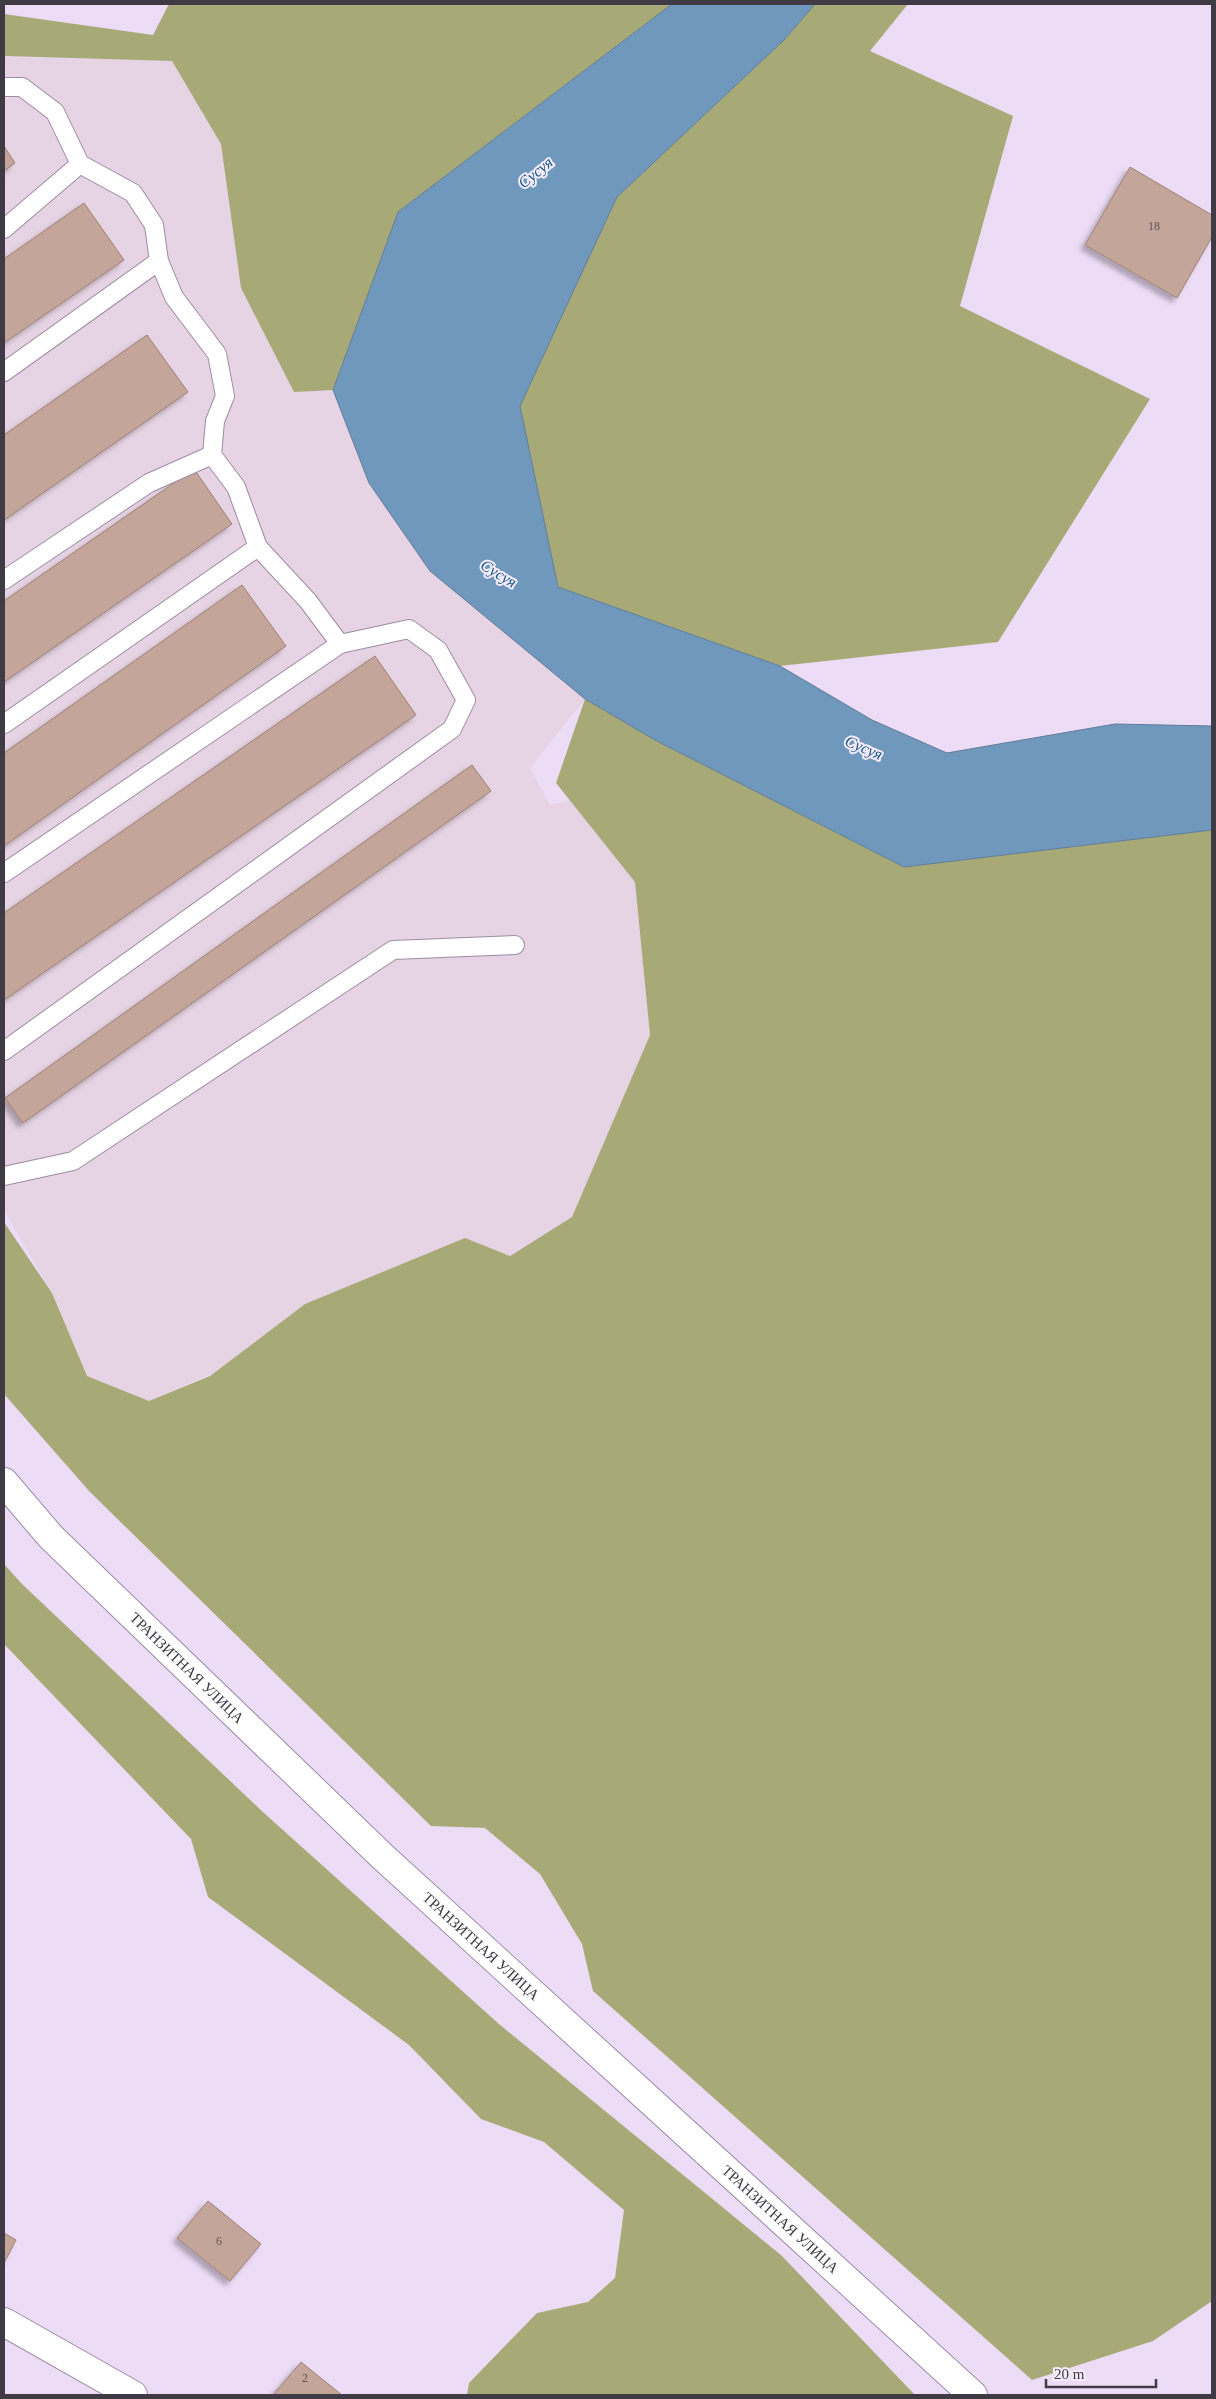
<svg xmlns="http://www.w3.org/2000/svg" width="1216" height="2399" font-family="Georgia,serif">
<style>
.industrial{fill:#e6d3e3}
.forest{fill:#a7aa76}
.water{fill:#6f98bc;stroke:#617c98}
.building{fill:#c3a599;stroke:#9e8176;filter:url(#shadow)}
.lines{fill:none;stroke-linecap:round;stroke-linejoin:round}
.service-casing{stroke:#9c8ca5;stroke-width:20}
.minor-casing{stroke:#9c8ca5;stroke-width:30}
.secondary-casing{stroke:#9c8ca5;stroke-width:30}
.service{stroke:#fff;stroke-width:18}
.minor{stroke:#fff;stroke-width:28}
.secondary{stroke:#fff;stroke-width:28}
.labels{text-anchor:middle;stroke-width:4;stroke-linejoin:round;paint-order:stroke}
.number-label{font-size:12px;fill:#615559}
.street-label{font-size:15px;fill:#403a44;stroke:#f6ecfc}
.water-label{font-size:16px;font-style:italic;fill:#165887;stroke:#f6ecfc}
</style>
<defs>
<filter id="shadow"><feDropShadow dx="-4.5" dy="4.5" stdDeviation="2.5" flood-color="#0004"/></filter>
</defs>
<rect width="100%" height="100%" fill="#eddcf6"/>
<path class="industrial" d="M4 57 172 61 221 144 241 288 294 391 333 390 369 483 430 571 585 699 530 768 550 805 586 797 635 882 650 1035 572 1217 509 1256 470 1240 305 1304 215 1372 149 1401 87 1376 52 1293 4 1210Z"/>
<path class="forest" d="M169 4H672L398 212 333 390 294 392 241 288 221 144 172 61 4 56V14L153 35Z
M815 4H908L870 51 1013 116 960 306 1150 399 998 642 780 666 558 587 520 406 617 197 784 40Z
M585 699 655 740 904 867 1212 830V2301L1153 2341 1032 2380 593 1991 582 1944 540 1874 485 1828 431 1826 90 1492 4 1394V1222L52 1293 87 1376 149 1401 210 1376 305 1304 465 1238 510 1256 572 1217 650 1035 635 882 556 783Z
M4 1564 22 1584 264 1813 499 2024 782 2256 915 2395H467L469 2383 537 2313 588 2302 615 2278 624 2210 544 2142 481 2119 409 2045 208 1897 191 1839 4 1644Z"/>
<path class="water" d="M672 4H815L784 40 617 197 520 406 558 587 780 666 872 720 947 753 1115 724 1212 726V830L904 867 655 740 585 699 430 571 369 483 333 390 398 212Z"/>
<path class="building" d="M4 146 15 163 4 171Z
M1130 167 1212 215V237L1177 298 1085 245Z
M84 203 124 260 4 343V259Z
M147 335 188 392 4 520V435Z
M194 469 232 524 4 682V601Z
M242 585 286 646 4 846V753Z
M375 656 416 715 4 1000V913Z
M472 765 491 791 23 1123 5 1098Z
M208 2201 261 2244 230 2281 177 2238Z
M4 2233 16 2240 4 2263Z
M301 2362 342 2395H273Z"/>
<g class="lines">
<defs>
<path id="service" d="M4 87H22L55 112 80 164 133 193 154 225 159 261 174 297 217 354 225 396 215 421 212 455 236 487 258 547 308 601 340 644 409 629 438 650 466 700 452 729 4 1051
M4 229 80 164
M4 372 159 261
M4 580 149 483 212 455
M4 724 258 547
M4 873 340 644
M4 1176 73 1161 393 950 515 945"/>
<path id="minor" d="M4 2322 133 2395"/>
<g id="secondary">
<path id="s1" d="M4 1482 51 1537 383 1857 973 2395"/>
</g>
</defs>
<use href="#service" class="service-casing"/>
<use href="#minor" class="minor-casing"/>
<use href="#secondary" class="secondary-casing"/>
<use href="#service" class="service"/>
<use href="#minor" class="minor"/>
<use href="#secondary" class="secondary"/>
</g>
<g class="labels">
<g class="number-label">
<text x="1154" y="230">18</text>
<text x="219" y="2245">6</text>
<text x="305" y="2382">2</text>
</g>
<g class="street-label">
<text dy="5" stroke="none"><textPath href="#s1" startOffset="261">ТРАНЗИТНАЯ УЛИЦА</textPath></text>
<text dy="5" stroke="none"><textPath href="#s1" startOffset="666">ТРАНЗИТНАЯ УЛИЦА</textPath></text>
<text dy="5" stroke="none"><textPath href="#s1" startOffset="1071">ТРАНЗИТНАЯ УЛИЦА</textPath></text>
</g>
<g class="water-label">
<text transform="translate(535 172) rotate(-39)" y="6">Сусуя</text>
<text transform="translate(499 573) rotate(31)" y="6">Сусуя</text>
<text transform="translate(864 747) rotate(23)" y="6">Сусуя</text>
</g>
</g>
<rect width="1216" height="2399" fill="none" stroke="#403a44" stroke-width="10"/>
<path d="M1046 2379v8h110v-8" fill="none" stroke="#403a44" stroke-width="2.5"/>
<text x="1054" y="2379" font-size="15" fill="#403a44" stroke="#f6ecfc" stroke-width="4" paint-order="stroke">20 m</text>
</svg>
